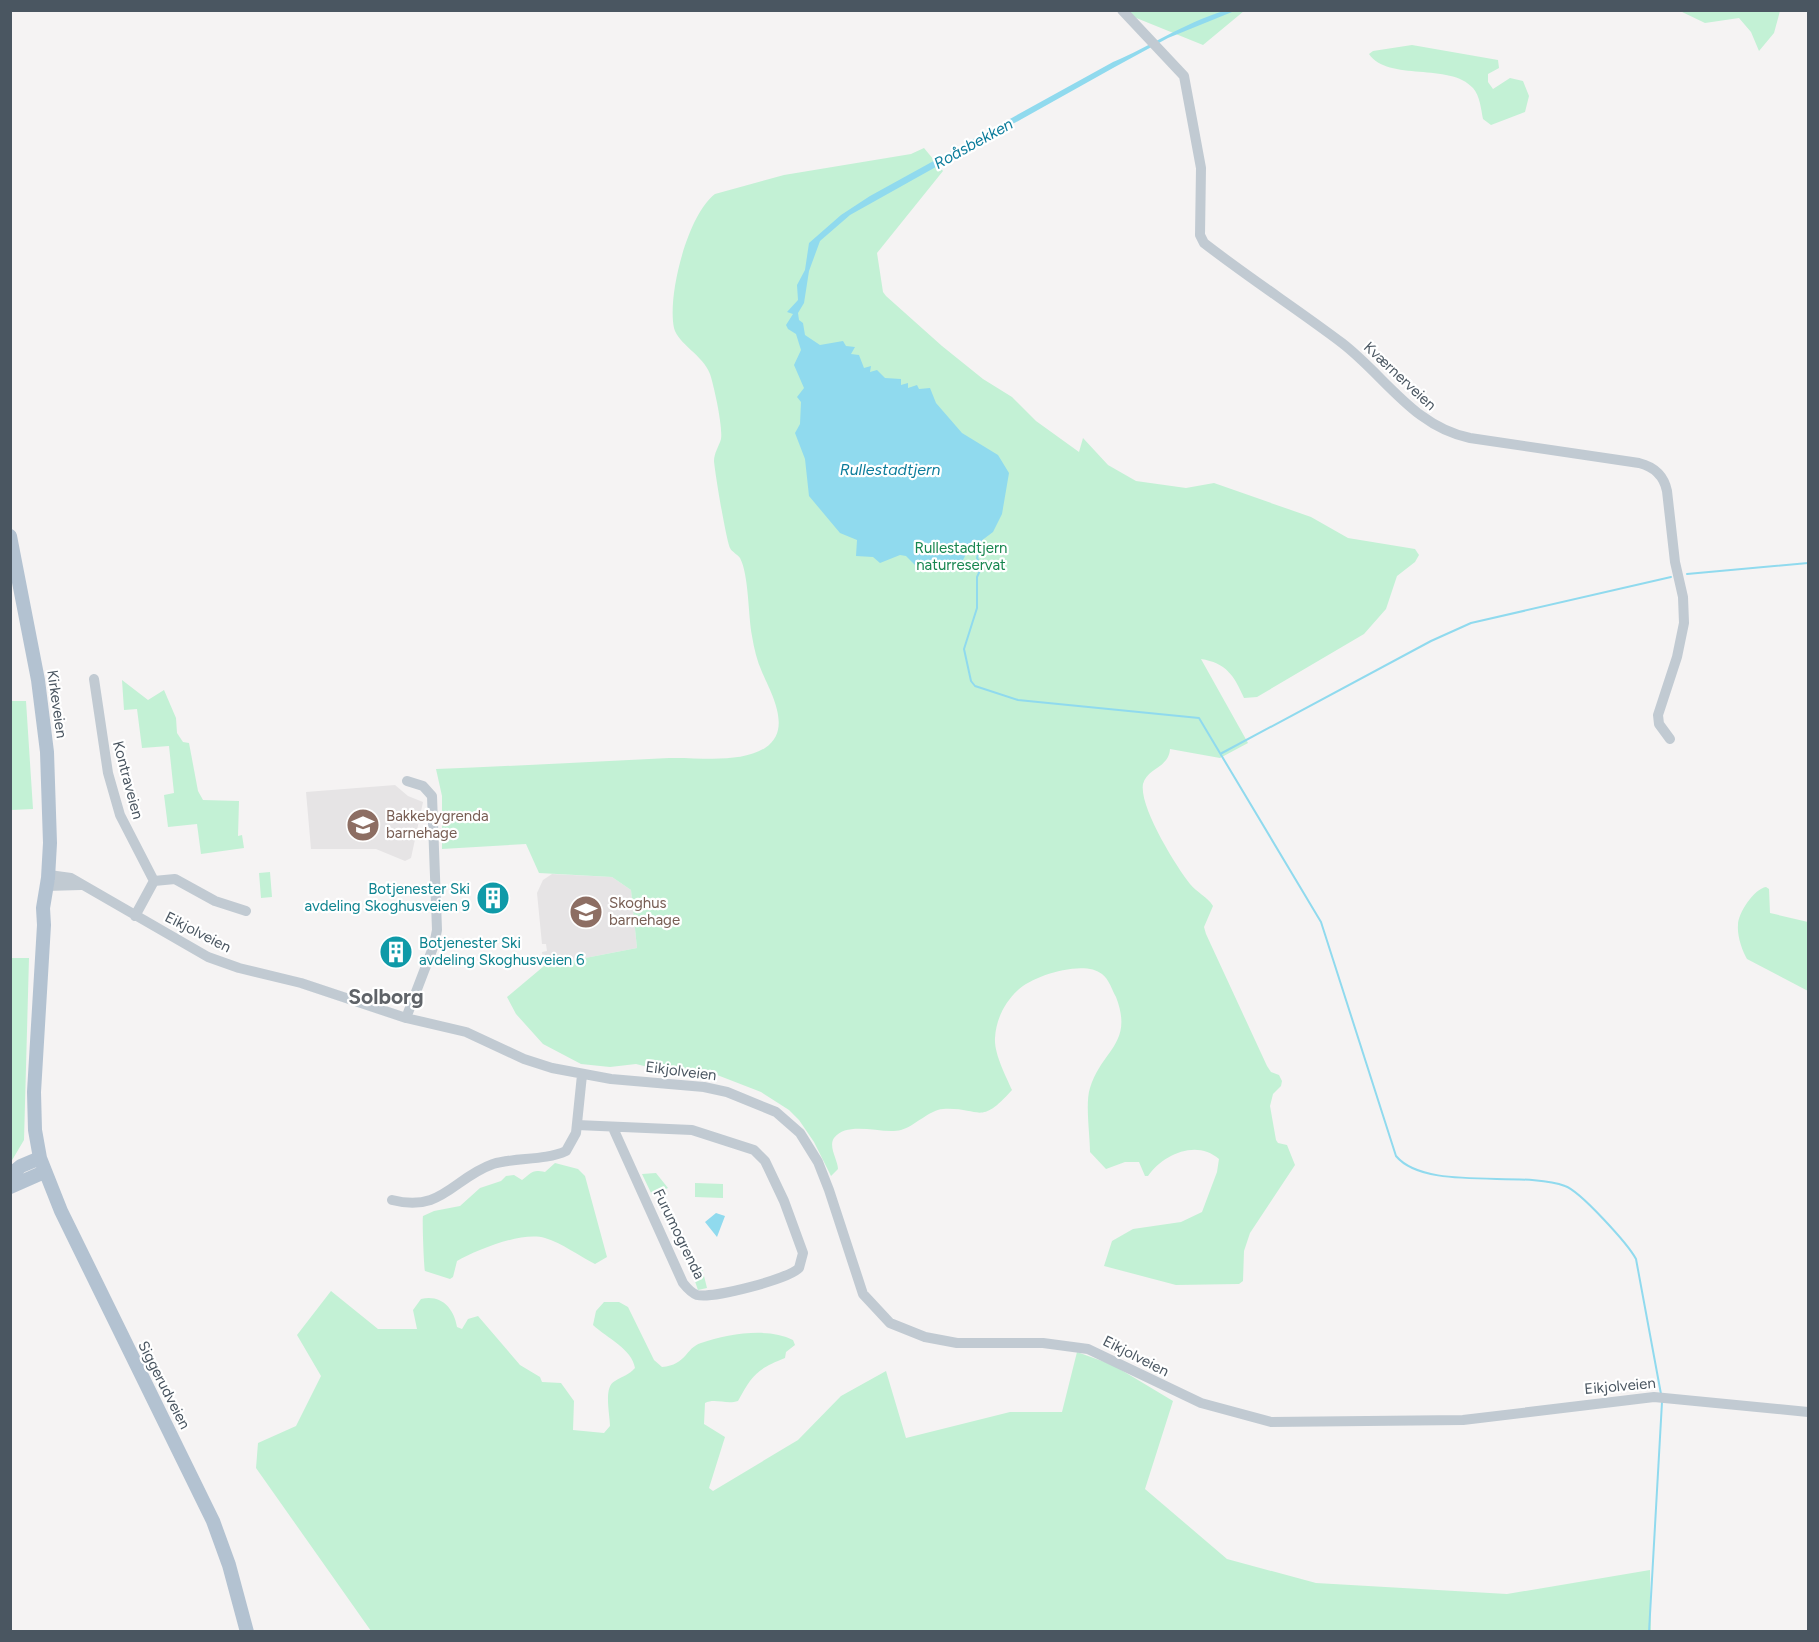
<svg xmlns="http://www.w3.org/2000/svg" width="1819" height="1642" font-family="Figtree,sans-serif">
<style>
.education{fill:#e6e4e5}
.green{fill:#c3f1d5}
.water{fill:#90daee}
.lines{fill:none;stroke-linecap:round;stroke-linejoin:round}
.stream{stroke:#90daee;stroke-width:2}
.minor{stroke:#c1cad2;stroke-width:10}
.major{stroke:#b3c2d1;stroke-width:14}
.labels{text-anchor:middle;stroke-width:4.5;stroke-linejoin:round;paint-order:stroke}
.street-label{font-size:15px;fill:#4a5661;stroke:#fff}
.park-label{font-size:15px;fill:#17864f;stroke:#fff}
.education-label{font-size:15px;fill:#785e54;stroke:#fff;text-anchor:start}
.culture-label{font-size:15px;fill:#0d838f;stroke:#fff;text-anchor:end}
.water-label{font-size:16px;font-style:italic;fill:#0c7c9b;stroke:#fff}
.district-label{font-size:21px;font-weight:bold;fill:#5f6368;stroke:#fff}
</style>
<rect width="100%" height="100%" fill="#f5f3f3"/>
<path class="education" d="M395 785 408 796 423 802 411 858 405 861 376 849H311L306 792Z
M552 874 612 877 631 890 637 948 544 966 542 952 547 951 546 944H542L537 893 543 880Z"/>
<path class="green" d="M1119 11H1244L1203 45Z
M1680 11H1780L1774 33 1759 51 1751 32 1739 18 1705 23Z
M1412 45 1498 60 1499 68 1488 74V82L1493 89 1510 78 1523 81 1529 96 1525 112 1491 125 1483 119C1481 109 1480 96 1473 88 1450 62 1388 82 1369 54L1373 51Z
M924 148 943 171 877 253 883 292 886 296 942 346 983 379 1012 397 1036 421 1079 452 1083 438 1108 465 1136 481 1186 488 1214 483 1311 517 1348 538 1415 549 1419 555 1415 562 1397 576 1386 609 1364 634 1257 697 1244 698C1234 675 1226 663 1201 659L1248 743 1220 758 1170 749C1169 768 1147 768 1143 784 1139 807 1176 866 1190 884 1196 892 1208 897 1213 906L1204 927 1206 934 1267 1066 1271 1072 1279 1075 1282 1081 1281 1086 1273 1094 1270 1106 1276 1140 1278 1143 1287 1145 1295 1165 1250 1233 1244 1251 1243 1281 1239 1284 1176 1285 1104 1266 1112 1241 1133 1229 1181 1222 1202 1212 1217 1172 1219 1159C1197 1139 1163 1154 1148 1176H1145L1139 1162H1125L1106 1169 1090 1152C1090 1135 1085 1103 1090 1088 1102 1049 1134 1044 1116 997 1112 990 1109 979 1102 974 1084 959 1032 976 1018 990 1004 1003 996 1020 995 1038 994 1054 1006 1076 1012 1090 979 1127 981 1107 943 1109 929 1110 915 1126 901 1130 883 1135 848 1120 834 1138 828 1147 838 1160 838 1169L831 1176 814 1142 799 1120 789 1110 761 1092 712 1073 680 1075 636 1064 610 1067 581 1064 543 1044 516 1014 507 997 544 966 637 948 631 890 612 877 539 873 526 844 442 849V796L436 769C513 766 591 762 669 758 698 757 740 764 765 748 793 730 771 693 762 672 757 661 754 648 752 636 748 615 749 575 740 558 737 554 732 552 730 548 726 539 715 473 714 461 714 453 719 446 721 439 723 427 714 386 710 374 703 355 678 344 674 328 667 295 688 214 715 194L784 175 911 154Z
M122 680 148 700 164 690 176 718 177 733 183 742 189 743 198 791 203 800 239 801 238 836 242 835 244 848 201 854 197 824 168 827 164 795 174 793 169 746 142 748 137 709 124 710Z
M10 701H26L33 809 11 810Z
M270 872 272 897 261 898 259 873Z
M1766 887 1769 889 1770 913 1808 922V991L1747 959C1742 950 1737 936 1738 925 1738 913 1754 889 1766 887Z
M11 958H29L24 1140 11 1162Z
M555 1163 578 1169 585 1176 607 1257 595 1264C579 1256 562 1243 545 1238 522 1231 477 1250 457 1261L453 1277 450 1279 425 1271C424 1269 422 1220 423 1216L434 1211 460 1206 480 1188 501 1181 506 1176 514 1175 522 1180C532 1173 531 1169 545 1172Z
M656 1173 668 1188 652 1195 642 1174Z
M695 1183 723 1184V1198L695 1197Z
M702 1268 707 1288 698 1290 691 1270Z
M331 1291 378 1329H417L413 1310 421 1299C441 1294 454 1308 457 1327L462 1329 468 1319 478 1316 520 1365 540 1377 542 1382 561 1383 574 1401 573 1430 604 1433 610 1426C610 1414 603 1387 615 1381 623 1376 629 1375 635 1368 632 1349 607 1338 593 1325L596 1311 604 1302H619L628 1307 654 1360 662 1367C687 1365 685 1348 701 1343 728 1334 768 1327 793 1340L795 1345 786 1352 785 1358C757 1369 752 1375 738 1401 727 1405 715 1398 705 1403L704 1424 725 1437 709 1488 713 1491 798 1440 841 1396 886 1371 906 1438 1010 1412H1062L1077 1352 1113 1365 1173 1401 1145 1489 1227 1559 1316 1583 1507 1594 1650 1570 1651 1631H371L256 1468 258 1443 296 1426 321 1376 297 1335Z"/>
<path class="water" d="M1224 11 1232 12 1168 38 1113 68 850 215 820 241 809 271 804 303 798 313 799 320 803 323 805 335 820 345 843 341 846 346 855 347 851 354 859 355 864 368 871 366 870 372 877 370 885 378 901 379V385L908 383V388L917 385 919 389 930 388 936 403 962 433 998 455 1009 473 1002 514 993 532 981 541 973 540 961 564 950 572 939 569H919L906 556 900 555 880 563 873 557 856 556 857 540 840 533 809 496 805 459 795 433 800 424 801 402 797 397 804 388 794 365 801 350 796 334 788 329 786 325 793 314 787 312 798 300 797 285 805 270 809 243 841 215 870 196 1113 62C1151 46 1184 23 1224 11Z
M716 1213 725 1216 717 1237 705 1222Z"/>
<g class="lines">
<path class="stream" d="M981 541 977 558 982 566 977 577V608L964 649 971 681 975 686 1018 700 1199 718 1321 922 1396 1156C1426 1192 1523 1170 1565 1186 1580 1191 1628 1244 1636 1259L1661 1394
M1687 574 1808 563
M1222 753 1431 641 1471 623 1671 577
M1649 1632 1662 1402"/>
<path class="minor" d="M1122 10 1184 76 1201 168 1200 235 1204 243C1249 278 1297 309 1342 343 1385 376 1414 427 1470 438L1639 463C1655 467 1664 476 1667 491L1675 562 1683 597 1684 623 1677 657 1658 715 1659 724 1670 739
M94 679 108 773 120 815 154 881 135 916
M49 875 71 878 208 957 239 968 301 983 406 1018 466 1032 524 1059 552 1068 611 1079 704 1087 727 1092 776 1112 800 1133 818 1162 829 1190 863 1294 890 1323 925 1337 957 1343H1043L1088 1349 1201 1403 1271 1422 1463 1420 1654 1397 1808 1412
M154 881 175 879 215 901 246 911
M46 886 81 885
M406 1018 434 945 437 930 432 796 423 786 407 781
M577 1125 692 1130 754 1150 765 1161 784 1201 803 1253 799 1268C789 1279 712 1299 697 1295 691 1293 687 1288 683 1283L613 1128
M392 1200C442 1213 453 1178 493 1164 516 1157 544 1161 566 1151L576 1133 582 1075"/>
<path class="major" d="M10 536 38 680 47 752 50 843 48 878 43 908 44 925 34 1092 35 1130 40 1158 61 1211 213 1521 229 1565 247 1632
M10 1175 21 1166 40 1158
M10 1187 44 1172"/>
</g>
<defs>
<symbol id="school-disc" viewBox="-11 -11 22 22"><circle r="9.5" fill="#8d6e63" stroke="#fff"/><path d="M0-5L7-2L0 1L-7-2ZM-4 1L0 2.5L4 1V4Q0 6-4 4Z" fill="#fff"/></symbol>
<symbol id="building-disc" viewBox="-11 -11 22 22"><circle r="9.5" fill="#0f9aa8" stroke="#fff"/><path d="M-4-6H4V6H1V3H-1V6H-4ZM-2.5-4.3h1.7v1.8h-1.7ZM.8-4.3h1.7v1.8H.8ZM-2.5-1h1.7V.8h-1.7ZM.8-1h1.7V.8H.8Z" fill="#fff"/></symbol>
</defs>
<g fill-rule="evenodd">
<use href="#school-disc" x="344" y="806" width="38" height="38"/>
<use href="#building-disc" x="474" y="879" width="38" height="38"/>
<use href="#school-disc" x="567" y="893" width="38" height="38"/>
<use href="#building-disc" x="377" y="933" width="38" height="38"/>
</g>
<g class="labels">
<g class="street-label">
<text transform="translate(1400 376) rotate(43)" y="5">Kværnerveien</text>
<text transform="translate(57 704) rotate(82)" y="5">Kirkeveien</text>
<text transform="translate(128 780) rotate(75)" y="5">Kontraveien</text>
<text transform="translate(198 932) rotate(27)" y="5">Eikjolveien</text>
<text transform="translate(681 1071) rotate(7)" y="5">Eikjolveien</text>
<text transform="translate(679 1234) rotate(64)" y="5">Furumogrenda</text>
<text transform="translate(1136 1356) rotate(27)" y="5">Eikjolveien</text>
<text transform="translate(164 1385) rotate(63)" y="5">Siggerudveien</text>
<text transform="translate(1620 1386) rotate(-5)" y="5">Eikjolveien</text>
</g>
<g class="park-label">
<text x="961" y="553">Rullestadtjern<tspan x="961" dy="17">naturreservat</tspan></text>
</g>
<g class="education-label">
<text x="386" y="821">Bakkebygrenda<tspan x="386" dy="17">barnehage</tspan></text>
<text x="609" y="908">Skoghus<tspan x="609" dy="17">barnehage</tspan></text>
</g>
<g class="culture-label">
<text x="470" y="894">Botjenester Ski<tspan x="470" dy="17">avdeling Skoghusveien 9</tspan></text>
<text x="419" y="948" text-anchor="start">Botjenester Ski<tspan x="419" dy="17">avdeling Skoghusveien 6</tspan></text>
</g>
<g class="water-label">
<text transform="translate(973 143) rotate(-29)" y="6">Roåsbekken</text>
<text x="890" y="475">Rullestadtjern</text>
</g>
<g class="district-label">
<text x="386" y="1004">Solborg</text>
</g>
</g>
<rect width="1819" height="1642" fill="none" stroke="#4a5661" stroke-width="24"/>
</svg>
